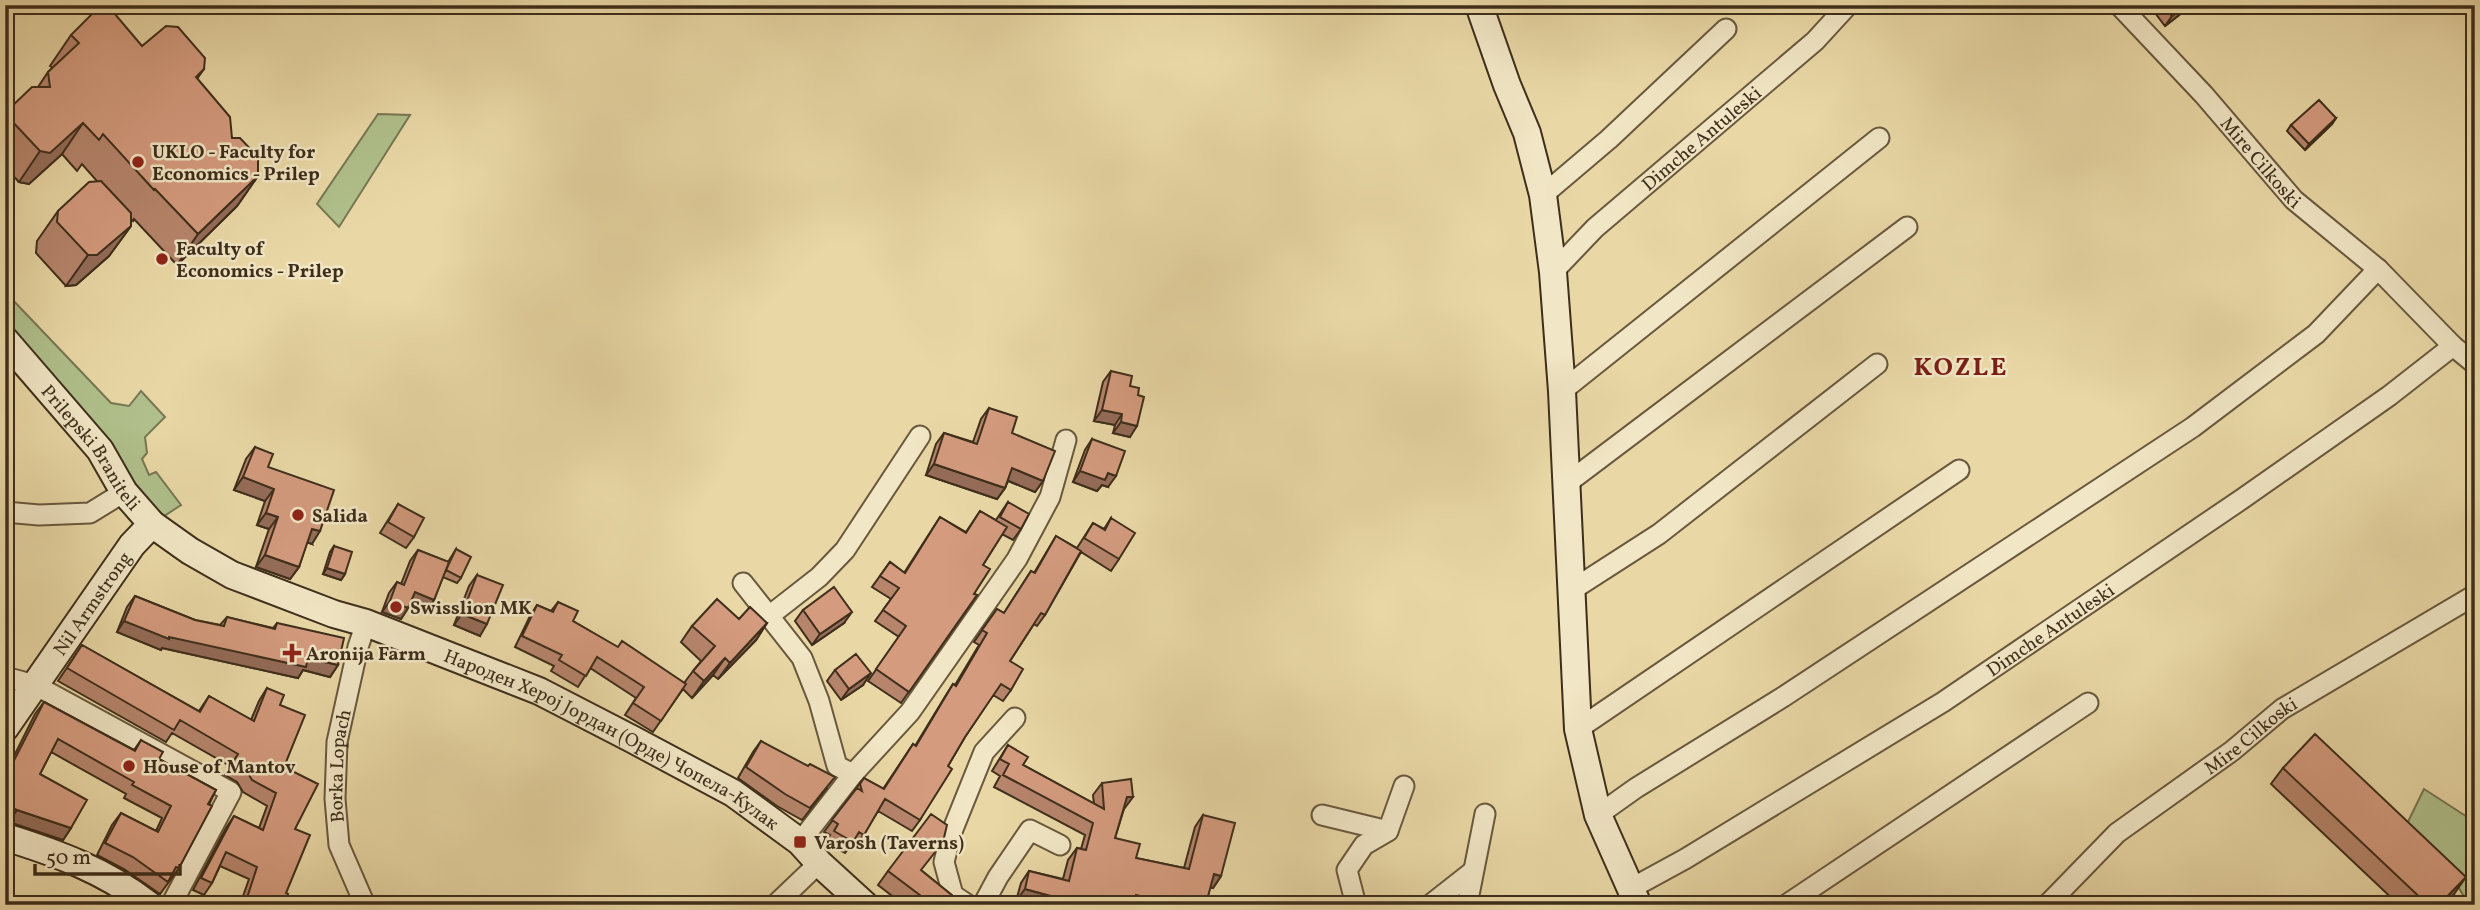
<svg xmlns="http://www.w3.org/2000/svg" width="2480" height="910" font-family="Vollkorn,serif">
<style>
.green{fill:#b0c08c;stroke:#777754;stroke-width:2}
.lines{fill:none;stroke-linecap:round;stroke-linejoin:round}
.street-casing{stroke:#69583e;stroke-width:23}
.secondary-casing{stroke:#3e2e1b;stroke-width:30}
.street{stroke:#f1e6c5;stroke-width:19}
.secondary{stroke:#f1e6c5;stroke-width:26}
.wall{fill:#b6856c;stroke:#3e2e1b;stroke-width:2}
.shaded-wall{fill:#946c58;stroke:#3e2e1b;stroke-width:2}
.building{fill:#d49b7e;stroke:#3e2e1b;stroke-width:2}
.poi-dot{fill:#8f2418;stroke:#f1e6c5;stroke-width:2.5}
.labels{text-anchor:middle;stroke-width:5;stroke-linejoin:round;paint-order:stroke}
.street-label{font-size:19px;fill:#3e2e1b;stroke:#f1e6c5}
.poi-label{font-size:19px;font-weight:bold;fill:#3e2e1b;stroke:#f1e6c5;text-anchor:start}
.district-label{font-size:26px;font-weight:bold;letter-spacing:2px;fill:#7a1f14;stroke:#f1e6c5}
</style>
<rect width="100%" height="100%" fill="#e9d8a6"/>
<filter id="stains"><feTurbulence type="fractalNoise" baseFrequency=".00286" numOctaves="4"/><feColorMatrix values="0 0 0 0 .2 0 0 0 0 .09 0 0 0 0 .02 0 0 0 .5 -.17"/></filter>
<radialGradient id="worn" r=".72"><stop offset=".6" stop-color="#630" stop-opacity="0"/><stop offset="1" stop-color="#630" stop-opacity=".3"/></radialGradient>
<path class="green" d="M378 114 410 115 339 227 317 204Z
M9 296 111 403 129 406 141 391 165 417 145 437 147 453 142 459 149 475 156 472 181 505 152 524 5 340V300Z
M2424 789 2475 822V905H2469L2453 878 2402 834Z"/>
<g class="lines">
<defs>
<g id="street">
<path id="s1" d="M2119 5 2204 95 2294 200 2378 269 2453 346 2475 364"/>
<path d="M1543 195 1609 139 1726 29"/>
<path id="s2" d="M1553 272 1595 228 1815 41 1848 5"/>
<path d="M1562 391 1879 138"/>
<path d="M1566 484 1907 227"/>
<path d="M5 512 39 515 90 513 124 492"/>
<path d="M743 583 802 658 819 701 837 766 853 774"/>
<path d="M1572 590 1659 534 1877 364"/>
<path d="M769 616 819 577 845 550 920 436"/>
<path d="M5 677 35 685 231 792 171 905"/>
<path d="M1578 729 1959 470"/>
<path d="M1322 815 1388 831"/>
<path d="M1598 815 1636 788 1783 697 2193 427 2316 334 2378 269"/>
<path d="M800 842 853 774 910 712 1017 559 1050 497 1066 440"/>
<path id="s3" d="M1630 889 1685 859 1943 702 2242 499 2389 396 2453 346"/>
<path id="s4" d="M365 905 339 845 335 799 337 742 358 647 366 623"/>
<path d="M775 905 819 863"/>
<path d="M968 905 953 895 944 862 951 834 984 752 1015 718"/>
<path d="M983 905 998 877 1030 830 1060 845"/>
<path d="M1356 905 1347 870 1364 845 1388 831 1404 786"/>
<path d="M1430 905 1472 872"/>
<path d="M1467 905 1485 814"/>
<path d="M1786 905 2088 703"/>
<path id="s5" d="M2047 905 2117 833 2232 751 2282 709 2475 595"/>
</g>
<g id="secondary">
<path d="M1479 5 1507 85 1527 133 1543 195 1553 272 1562 391 1578 729 1598 815 1638 905"/>
<path id="s6" d="M5 340 100 450 124 492 152 524 190 551 232 575 334 614 366 623 539 691 632 739 733 793 800 842 819 863 865 905"/>
<path id="s7" d="M5 728 132 545 152 524"/>
<path d="M5 837C57 853 106 871 149 905"/>
</g>
</defs>
<use href="#street" class="street-casing"/>
<use href="#secondary" class="secondary-casing"/>
<use href="#street" class="street"/>
<use href="#secondary" class="secondary"/>
</g>
<path class="wall" d="M2149 5H2192L2165 26Z
M71 35 142 46 204 69 197 79 232 138 258 176 237 206 177 265 134 219 133 221 131 219V226L109 256 76 285 66 286 36 253 37 241 58 211 97 181 82 164 77 171 62 154 29 184 19 182 5 167V115L9 109 38 87 48 72 53 68 50 66Z
M2336 118 2332 124 2305 150 2287 131 2291 125Z
M1111 371 1130 386V437L1113 433 1115 425 1094 421 1103 382Z
M989 408 1012 433 1043 481 1035 492 1008 481 1005 488 997 499 926 475 936 444 944 433 973 442 981 419Z
M1092 439 1108 487 1102 485 1097 491 1073 482 1085 450Z
M255 447 312 544 307 542 299 567 290 579 256 567 269 529 257 525 265 501 234 490 246 459Z
M1008 502 1021 529 1013 540 1002 534 983 565 974 594 977 595 901 703 868 681 899 637 875 621 891 599 872 587 890 562 904 573 940 517 966 532 980 511 996 520Z
M398 504 414 537 406 548 380 533Z
M1111 518 1119 559 1111 571 1081 552 1045 615 1037 626 1034 624 1010 661 1011 690 1003 701 993 695 965 737 948 766 920 820 912 831 878 811 856 846 852 844 845 853 826 842 830 835 824 832 864 778 883 789 913 744 915 746 946 695 953 684 955 685 979 645 974 642 997 609 1004 613 1031 571 1034 573 1056 536 1077 548 1093 523 1104 529Z
M334 546 345 574 341 580 323 574 330 552Z
M456 549 461 578 457 583 443 577 434 600 426 611 410 605 401 619 382 612 389 593 397 582 401 584 410 561 418 550 448 562Z
M477 575 480 636 454 625 469 586Z
M135 596 195 620 220 625 227 617 273 628 277 623 338 665 330 677 303 670 298 678 162 648 161 650 117 632 127 607Z
M558 602 573 621 617 647 684 683 693 671 701 661 681 642 692 626 739 619 767 623 756 640 718 679 713 675 692 698 683 689 653 732 625 715 636 698 590 668 578 687 551 671 554 666 515 647 530 616 537 605 551 611Z
M803 610 844 623 812 645 795 621Z
M82 645 199 711 209 696 251 720 259 701 267 688 280 705 284 767 295 829 284 905H240L249 879 220 866 212 883 204 895 193 890 226 828 234 816 259 828 267 806 243 792 237 782 225 775 230 766 172 733 166 742 58 681Z
M835 670 863 685 841 700 827 681Z
M44 702 134 750 141 740 159 759 216 790 179 868 160 894 124 869 97 855 112 825 121 813 156 831 162 818 124 798 126 794 51 752 40 774 71 828 63 840 5 820V774L35 714Z
M761 741 827 788 802 820 777 806 738 778 753 752Z
M1008 745 1023 765 1094 804 1093 795 1102 783 1124 809 1115 838 1136 858 1184 868 1195 827 1203 815 1221 876 1213 888H1210L1207 900 1204 905H1030L1016 901 1021 883 1029 871 1063 879 1068 860 1077 848 1081 849 1085 835 994 787 1000 776 992 771Z
M2283 768 2454 894 2444 905H2399L2271 784Z
M888 871H922L964 905H904L878 885Z"/>
<path class="shaded-wall" d="M2186 5H2192L2165 26 2172 16Z
M2336 118 2332 124 2305 150 2309 144Z
M83 123 62 154 29 184 19 182 40 151Z
M258 176 237 206 177 265 198 234Z
M131 226 109 256 76 285 66 286 88 255Z
M1102 410 1122 414 1115 425 1094 421Z
M1121 422 1137 426 1130 437 1113 433Z
M934 464 1005 488 997 499 926 475Z
M1012 468 1043 481 1035 492 1004 479Z
M1080 471 1108 473 1116 476 1108 487 1102 485 1097 491 1073 482Z
M243 477 274 489 265 501 234 490Z
M266 513 278 517 269 529 257 525Z
M312 529 320 531 312 544 303 541Z
M265 555 299 567 290 579 256 567Z
M327 568 345 574 341 580 323 574Z
M415 592 434 600 426 611 407 604Z
M390 601 408 608 401 619 382 612Z
M852 612 844 623 812 645 820 634Z
M462 614 487 624 480 636 454 625Z
M124 621 169 637 308 658 338 665 330 677 303 670 298 678 162 648 161 650 117 632Z
M767 623 756 640 718 679 730 663Z
M725 658 713 675 692 698 704 681Z
M871 673 863 685 841 700 849 689Z
M1127 797H1133L1124 809H1118Z
M17 810 71 828 63 840 9 822Z
M1214 874 1221 876 1213 888 1205 886Z
M2466 877 2454 894 2444 905H2439Z
M1025 889 1077 903 1076 905H1030L1016 901Z
M1136 895 1178 905H1129Z
M1203 898 1207 900 1204 905H1198Z"/>
<path class="building" d="M2163 5H2186L2172 16Z
M99 7H109L142 46 166 26 178 27 205 58 204 69 196 77 230 117 232 138H240L258 157V176L198 234 155 189 154 190 103 134 99 140 83 123 50 153 40 151 9 118V109L32 87H50L48 72 79 43 71 35Z
M2319 100 2336 118 2309 144 2291 125Z
M101 181 131 213V226L97 255H88L57 222 58 211 89 182Z
M1111 371 1132 376 1130 386 1139 388 1138 395 1144 397 1137 426 1121 422 1122 414 1102 410Z
M989 408 1017 417 1012 433 1055 451 1043 481 1012 468 1005 488 934 464 944 433 977 444Z
M1092 439 1125 451 1116 476 1108 473 1105 480 1080 471Z
M255 447 273 454 268 467 334 490 320 531 312 529 299 567 265 555 278 517 266 513 274 489 243 477Z
M1008 502 1029 514 1021 529 1000 517Z
M398 504 424 518 414 537 388 522Z
M980 511 1007 527 983 565 990 569 974 594 977 595 909 692 876 669 906 626 883 610 899 588 880 576 890 562 905 573 940 517 966 533Z
M1111 518 1135 533 1119 559 1084 538 1093 523 1105 530Z
M1056 536 1081 551 1045 615 1041 613 1010 661 1023 669 1011 690 1001 684 965 737 948 766 952 769 920 820 885 799 864 835 859 832 853 842 834 831 838 824 832 820 857 788 862 791 860 784 864 778 884 789 913 744 916 746 953 684 956 686 987 633 982 630 997 609 1004 613 1031 571 1035 573Z
M334 546 352 552 345 574 327 568Z
M456 549 471 557 461 578 446 570Z
M418 550 449 562 434 600 415 592 408 608 390 601 397 582 404 585Z
M477 575 503 585 487 624 462 614Z
M834 587 852 612 820 634 803 610Z
M135 596 195 620 224 626 227 617 275 629 277 623 344 638 338 665 308 658 306 667 169 637V639L124 621Z
M717 599 739 619 750 607 767 623 730 663 725 658 704 681 693 671 715 646 692 626Z
M558 602 578 611 573 621 618 647 622 641 686 684 661 721 633 703 644 687 597 657 586 676 559 660 562 655 522 636 537 605 553 612Z
M82 645 200 712 209 696 254 721 267 688 284 695 280 705 305 715 284 767 318 784 295 829 310 835 286 893 288 894 284 905H249L245 904 257 867 226 852 212 883 201 878 234 816 263 830 276 793 252 780 246 770 233 762 238 754 180 720 174 730 67 668Z
M856 654 871 673 849 689 835 670Z
M44 702 135 751 141 740 163 752 159 759 216 790 208 804 212 806 179 868 176 867 168 882 133 857 105 843 121 813 158 832 171 806 132 785 134 782 58 739 40 774 87 800 71 828 17 810 5 803V778Z
M2315 734 2466 877 2439 905H2428L2283 768Z
M761 741 808 766 810 764 835 777 810 808 785 794 746 767Z
M1008 745 1028 757 1023 765 1104 809 1102 783 1131 779 1133 797H1127L1115 838 1140 844 1136 858 1189 869 1203 815 1235 823 1221 876 1214 874 1207 900 1203 898 1201 905H1178L1136 895 1134 905H1077V903L1025 889 1029 871 1069 881 1077 848 1086 850 1093 823 1003 775 1009 764 1000 759Z
M931 814 947 825 943 842 921 870 964 905H927L929 902 888 871Z"/>
<g class="poi-dot">
<circle cx="138" cy="162" r="7"/>
<circle cx="162" cy="259" r="7"/>
<circle cx="298" cy="515" r="7"/>
<circle cx="396" cy="607" r="7"/>
<path d="M288.5 642.5h7v7h7v7h-7v7h-7v-7h-7v-7h7z"/>
<circle cx="129" cy="766" r="7"/>
<rect x="793" y="835" width="14" height="14" rx="3.5"/>
</g>
<g class="labels">
<g class="street-label">
<text dy="7" stroke="none"><textPath href="#s2" startOffset="200">Dimche Antuleski</textPath></text>
<text dy="7" stroke="none"><textPath href="#s1" startOffset="212">Mire Cilkoski</textPath></text>
<text dy="7" stroke="none"><textPath href="#s6" startOffset="138">Prilepski Braniteli</textPath></text>
<text dy="7" stroke="none"><textPath href="#s7" startOffset="152">Nil Armstrong</textPath></text>
<text dy="7" stroke="none"><textPath href="#s3" startOffset="494">Dimche Antuleski</textPath></text>
<text dy="7" stroke="none"><textPath href="#s5" startOffset="266">Mire Cilkoski</textPath></text>
<text dy="7" stroke="none"><textPath href="#s6" startOffset="746">Народен Херој Јордан (Орде) Чопела-Кулак</textPath></text>
<text dy="7" stroke="none"><textPath href="#s4" startOffset="145">Borka Lopach</textPath></text>
</g>
<g class="poi-label">
<text x="152" y="158">UKLO - Faculty for<tspan x="152" dy="22">Economics - Prilep</tspan></text>
<text x="176" y="255">Faculty of<tspan x="176" dy="22">Economics - Prilep</tspan></text>
<text x="312" y="522">Salida</text>
<text x="410" y="614">Swisslion MK</text>
<text x="306" y="660">Aronija Farm</text>
<text x="143" y="773">House of Mantov</text>
<text x="814" y="849">Varosh (Taverns)</text>
</g>
<g class="district-label">
<text x="1961" y="375">KOZLE</text>
</g>
</g>
<rect width="2480" height="910" fill="none" stroke="#e9d8a6" stroke-width="28"/>
<rect x="7" y="7" width="2466" height="896" fill="none" stroke="#3e2e1b" stroke-width="3.5"/>
<rect x="14" y="14" width="2452" height="882" fill="none" stroke="#3e2e1b" stroke-width="2"/>
<path d="M35 864v10h145v-10" fill="none" stroke="#3e2e1b" stroke-width="3.5"/>
<text x="46" y="864" font-size="21" fill="#3e2e1b" stroke="#f1e6c5" stroke-width="5" paint-order="stroke">50 m</text>
<rect width="100%" height="100%" filter="url(#stains)"/>
<rect width="100%" height="100%" fill="url(#worn)"/>
</svg>
